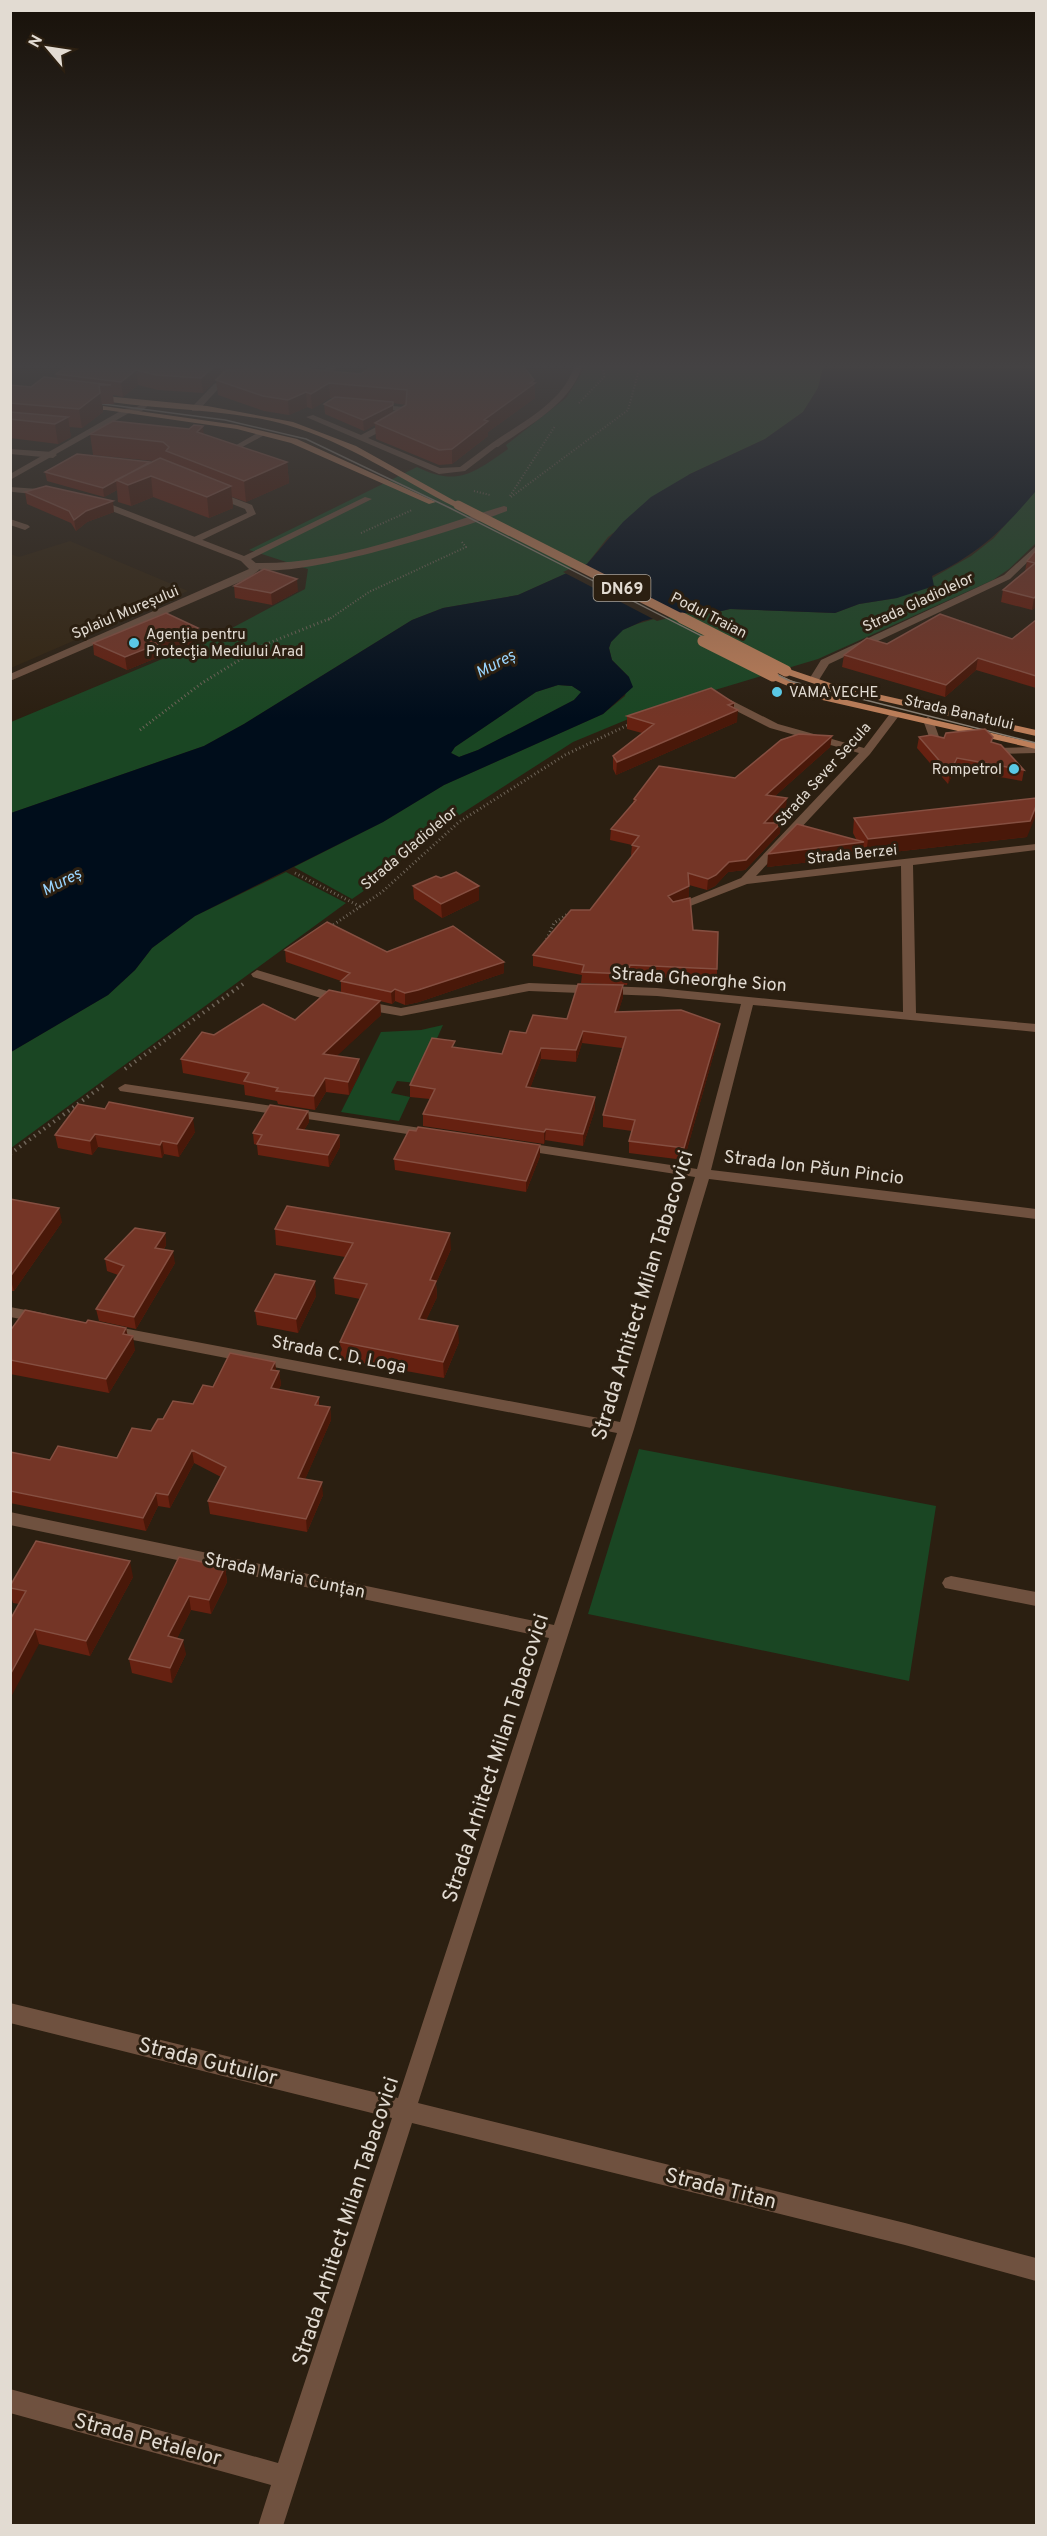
<svg xmlns="http://www.w3.org/2000/svg" width="1047" height="2536" font-family="Overpass,sans-serif">
<style>
.built{fill:#332410}
.green{fill:#1a4623}
.water{fill:#000d1b;fill-rule:evenodd}
.pier{fill:#2b1f11}
.lines{fill:none;stroke-linecap:round;stroke-linejoin:round}
.path-far2{stroke:#6f6559;stroke-width:2;stroke-dasharray:1 2;stroke-linecap:butt}
.path-far1{stroke:#6f6559;stroke-width:3;stroke-dasharray:1 3;stroke-linecap:butt}
.path{stroke:#6f6559;stroke-width:4;stroke-dasharray:1.5 4.5;stroke-linecap:butt}
.lane{fill:#6f513f;fill-rule:evenodd}
.street{fill:#6f513f;fill-rule:evenodd}
.primary{fill:#bc7e59;fill-rule:evenodd}
.tram{stroke:#877e72;stroke-width:1.5}
.primary-bridge-far1{stroke:#bc7e59;stroke-width:9}
.primary-bridge{stroke:#bc7e59;stroke-width:11}
.wall{fill:#662111;fill-rule:evenodd}
.shaded-wall{fill:#491809}
.building{fill:#743526;stroke:#854f41;stroke-width:1.5}
.poi-dot{fill:#5ac8e5;stroke:#2b1f11;stroke-width:2}
.labels{text-anchor:middle;stroke-width:6;stroke-linejoin:round;paint-order:stroke}
.far-street-label{font-size:15px;fill:#e2dbd2;stroke:#2b1f11}
.far-poi-label{font-size:15px;fill:#e2dbd2;stroke:#2b1f11;text-anchor:start}
.shield{fill:#2b1f11;stroke:#aba398;stroke-width:1.5}
.shield-label{font-size:16px;font-weight:bold;fill:#e2dbd2}
.far-water-label{font-size:16px;font-style:italic;fill:#9ad5fe;stroke:#2b1f11}
.street-label{font-size:18px;fill:#e2dbd2;stroke:#2b1f11}
.near-street-label{font-size:21px;fill:#e2dbd2;stroke:#2b1f11}
</style>
<rect width="100%" height="100%" fill="#2b1f11"/>
<path class="built" d="M70 541 188 591 11 668V554L19 557Z"/>
<path class="green" d="M585 363H824L818 388 803 412 765 439 690 474 608 537 587 564 518 595 443 608 412 620 244 724 204 746 11 813V722L215 637 305 589 308 569 249 550 417 467C457 487 474 473 508 449L506 445 566 398 586 366Z
M1036 489V543L1009 569 993 580 818 659 655 708 573 742 422 839 384 877 352 899 294 867 383 822 444 785 603 714 625 696 629 677 612 660 609 648 611 642 622 630 637 624 675 613H713L730 609 835 613 859 604 897 598 971 556 994 538Z
M558 685 572 686 582 692 574 700 478 750 459 757 451 753 455 747 536 692Z
M286 872 346 903 11 1148V1052L108 995 135 970 152 948 195 916Z
M443 1025 417 1083 397 1081 391 1093 410 1097 399 1121 341 1112 381 1032 421 1030Z
M639 1449 936 1506 909 1681 588 1614Z"/>
<path class="water" d="M824 363H1036L1035 492C1003 530 978 554 932 576L934 586 897 598 859 604 835 613 730 609 713 613H675L643 621 623 630 611 642 609 648 612 660 629 677 633 687 603 714 444 785 383 822 195 916 152 948 135 970 108 995 11 1052V813L204 746 244 724 412 620 443 608 518 595 587 564 623 522 651 497 690 474 765 439 803 412 818 388ZM558 685 572 686 581 692 574 700 478 750 459 757 451 753 455 747 536 692Z"/>
<path class="pier" d="M580 564 675 616 657 621 563 572Z"/>
<g class="lines">
<path class="path-far2" d="M579 403 604 377 603 363
M474 491 490 495
M510 496 555 426
M511 497 628 410 641 363
M361 533 412 510
M328 620 369 592 466 547 462 542"/>
<path class="path-far1" d="M140 730 202 683 264 645 331 618
M295 873 361 907
M330 927 382 892 459 822 565 755 630 724
M545 943 554 923 571 912"/>
<path class="path" d="M125 1069 243 984
M10 1154 105 1084"/>
<path class="lane" d="M334 363H343L322 379H316V375Z
M227 379 237 381 219 388 198 411H192V407L214 384Z
M371 404 404 407 408 409 404 414 405 419 368 438 440 468 460 467 492 443 499 445 465 471 439 474 306 417 313 415 361 435 397 416 395 414 398 411 370 406Z
M261 431 268 433 235 451 239 454 238 456 224 452Z
M10 449 53 452 57 455 53 458 10 454Z
M212 492H218L252 505 256 514 200 541H194V537L247 513 245 509 212 496Z
M504 506 507 507V511C469 526 279 587 249 566L254 563C341 565 422 530 504 506Z
M10 519 28 525 30 527 25 530 10 525Z
M1036 546V554L1010 579 829 664 817 683 808 681 821 660 1004 575Z
M928 717 933 720 942 745 941 747 932 745 923 720Z
M1036 747V753L995 754 990 751 995 748Z"/>
<path class="street" d="M575 363H583C573 403 529 425 498 447H492V443C522 422 566 401 575 363Z
M147 401 151 403 142 411 129 413 10 480V474L124 409 137 407Z
M10 487 53 490 57 493 53 496 13 492 10 491Z
M365 497 372 499 251 559 257 564 259 570 249 578 10 681V674L249 569 241 561 91 503V499H97L244 556Z
M713 695H721L778 724 864 748 892 711 901 713 870 754 756 876 1036 844V850L913 865 916 1013 1036 1024V1032L753 1005 711 1170 1036 1209V1219L709 1179 634 1429 418 2103 905 2223 1036 2258V2281L905 2245 412 2123 283 2526H258L271 2485 10 2413V2389L278 2463 392 2118 10 2023V2003L398 2098 549 1638 10 1525V1512L554 1625 617 1433 107 1335 99 1330 107 1325 620 1422 695 1177 520 1150 513 1146 520 1142 697 1169 741 1004 657 996 529 991 401 1016 350 1007 253 977 251 974 257 970 357 1000 401 1008 529 983 657 988 903 1012 901 866 747 884 680 910H672L670 907 741 878 859 753 770 728 713 699Z
M125 1084 434 1130 441 1134 434 1138 120 1091 118 1088Z
M10 1307 47 1314 50 1318 42 1323 10 1317Z
M951 1576 1036 1592V1606L945 1588 942 1583 945 1578Z"/>
<path class="primary" d="M95 395 207 406 293 422 356 446 462 505 455 507C400 479 347 442 287 425 222 407 156 411 92 399L91 397Z
M103 406 237 425 297 439 436 502 429 504 291 443 237 429 106 410H103Z
M786 668 833 684 1036 730V736L830 689 782 673V669Z
M769 674H777L825 695 1036 743V749L818 699 769 678Z"/>
<path class="tram" d="M88 402 225 420 306 439 450 508 790 681 1036 743"/>
<path class="primary-bridge-far1" d="M458 505 685 620"/>
<path class="primary-bridge" d="M682 618 786 671
M703 641 773 676"/>
</g>
<path class="wall" d="M72 363H313L305 369 361 374 376 363H521L534 380 535 398 488 432V436L452 464 439 465 376 439 375 425 364 431 325 414 324 404 333 398H330L312 409 307 407 289 415 264 411 218 395 216 380 203 393 158 390 138 385 123 397 113 395 114 404H102L103 412 82 428 69 427 71 437 58 444 10 438V385L31 387 57 378 56 374ZM393 403 406 405 393 413Z
M90 434H204L287 462 289 483 246 502 232 497 233 508 209 518 153 497 131 506 118 502 117 490 104 497 47 481 45 472 150 463 153 461 93 455Z
M25 492 114 512 87 522 76 531 71 523 27 504Z
M1036 550V607L1032 610 1001 602 1003 590 1025 571 1027 561Z
M234 586 298 591 272 605 235 598Z
M1036 620V688L976 670 945 697 842 667 844 655 887 644 1012 639Z
M198 628 200 640 127 670 94 655 93 643Z
M734 703V708L737 722 616 775 613 769V756L642 733 627 729V716Z
M832 736 830 747 775 796 786 808 773 823 780 833 745 870 728 872 715 886 707 890 689 885V897L683 899 693 930 717 969V980L629 976 627 985 581 983 582 975 533 966V955L590 910 632 856 631 855 632 845 610 840 611 829 633 803 634 799 735 778Z
M919 737 992 743 1024 770 1022 781 955 769 948 784 917 748Z
M854 818 1027 837 866 855 863 850 862 856 767 867 857 841 853 833Z
M441 878 479 886V900L442 918 414 899 413 886Z
M285 950 387 952 504 962V973L419 1002 405 1005 395 1001 392 1004 380 1001 381 1015 336 1056 359 1059 360 1073 349 1095 326 1092 315 1110 278 1104 277 1101 245 1095 244 1085 183 1073 181 1059 214 1035 295 1020 341 993V981L286 962Z
M623 997 618 1012 719 1035 684 1160 629 1153V1141L632 1131 603 1127V1115L622 1048 582 1043 576 1062 541 1059 530 1088 595 1097V1109L583 1146 545 1140 544 1144 423 1126V1114L430 1099 410 1097V1085L455 1048 502 1054 567 1019Z
M308 1111 309 1122 304 1130 339 1135 340 1147 329 1167 258 1155 257 1145 254 1144 253 1133Z
M195 1132 179 1157 164 1154 162 1158 98 1147 92 1155 58 1148 55 1135Z
M540 1156 526 1192 395 1170 394 1159Z
M10 1199 62 1222 14 1291H10Z
M275 1229 451 1249 436 1283 437 1297 426 1320 459 1342 444 1378 341 1359 340 1342 360 1299 335 1294 334 1278 345 1257 276 1245Z
M165 1233 166 1245 164 1249 175 1263 136 1329 99 1321 96 1309 118 1275 107 1271 105 1259Z
M316 1296 298 1333 257 1325 255 1311Z
M10 1331 127 1334 135 1350 109 1393 10 1374Z
M276 1371H279L281 1385 278 1390 319 1397V1405L330 1407 331 1420 305 1479 323 1495 307 1532 210 1514 208 1501 221 1477 194 1463 170 1508 158 1506 146 1531 10 1503V1452L50 1460 117 1458 151 1431 163 1419 193 1404 213 1387Z
M179 1557 225 1567 227 1582 211 1614 191 1610 177 1638 186 1654 172 1683 132 1673 129 1659Z
M133 1577 90 1656 39 1644 19 1604 13 1603 10 1593V1586Z"/>
<path class="shaded-wall" d="M218 363H220L221 376 203 393 201 378Z
M293 363H313L288 382 287 367Z
M136 370 138 385 123 397 121 382Z
M534 380 535 398 488 432V436L452 464V449L484 420Z
M329 383 330 398 312 409 311 394Z
M306 392 307 407 289 415 288 400Z
M100 393 103 412 82 428 79 409Z
M393 405V415L375 423V425L364 431 363 420Z
M68 417 71 437 58 444 55 424Z
M203 426 205 447 197 432Z
M287 462 289 483 246 502 244 481Z
M151 476 153 497 131 506 128 485Z
M116 481 117 490 104 497 103 488Z
M231 486 233 508 209 518 207 497Z
M113 501 114 512 87 522 76 531 74 520 86 511Z
M297 579 298 591 272 605 271 593Z
M1036 596V607L1032 610 1034 598Z
M198 628 200 640 127 670 125 657Z
M978 658 976 670 945 697 946 685Z
M734 703V712L738 710 737 722 616 775 617 762Z
M832 736 830 747 765 805 766 795Z
M957 758 955 769 948 784 950 773Z
M787 798 786 808 763 833 764 823Z
M1036 806V815L1027 837 866 855 868 839Z
M781 823 780 833 745 870 728 872 715 886 707 890 708 879 729 862Z
M864 842 862 856 767 867 768 854Z
M479 886V900L442 918 441 904Z
M689 886V897L668 906V896Z
M504 962V973L419 1002 405 1005V993Z
M630 965 629 976 627 985V974Z
M623 985V997L615 1023V1012Z
M395 989V1001L392 1004 391 992Z
M380 1001 381 1015 324 1068 323 1054Z
M720 1024 719 1035 684 1160V1148Z
M583 1031 582 1043 576 1062V1050Z
M541 1048V1059L526 1099V1087Z
M359 1059 360 1073 349 1095 348 1082Z
M325 1078 326 1092 315 1110 314 1096Z
M595 1097V1109L583 1146V1134Z
M308 1111 309 1122 298 1140 297 1129Z
M193 1118 195 1132 179 1157 177 1144Z
M546 1129 545 1140 544 1144V1132Z
M95 1134 98 1147 92 1155 90 1141Z
M339 1135 340 1147 329 1167 328 1155Z
M162 1141 164 1154 162 1158 160 1145Z
M540 1145V1156L526 1192V1181Z
M59 1208 62 1222 14 1291 10 1277Z
M165 1233 166 1245 157 1260 155 1248Z
M450 1233 451 1249 436 1283 437 1297 419 1335V1319L430 1280Z
M173 1251 175 1263 136 1329 134 1317Z
M315 1281 316 1296 298 1333 296 1319Z
M458 1326 459 1342 444 1378 443 1362Z
M126 1328 129 1342 133 1336 135 1350 109 1393 106 1379 123 1334Z
M275 1362 277 1375 271 1370Z
M279 1371 281 1385 272 1401 271 1388Z
M330 1407 331 1420 300 1491 298 1478Z
M192 1450 194 1463 170 1508 168 1495Z
M322 1482 323 1495 307 1532 306 1519Z
M156 1493 158 1506 146 1531 143 1518Z
M130 1561 133 1577 90 1656 86 1641Z
M225 1567 227 1582 211 1614 209 1600Z
M189 1596 191 1610 171 1651 168 1636Z
M35 1629 39 1644 10 1699V1675Z
M183 1640 186 1654 172 1683 170 1668Z"/>
<path class="building" d="M72 363H218L201 378 156 375 136 370 121 382 56 374Z
M245 363H293L287 367 361 374 376 363H423L432 364 430 363H521L534 380 530 383H535L484 420 488 421 452 449 439 450 375 423 406 405 407 390 329 383 311 394 306 392 288 400 263 396 216 380 226 370 255 369 256 366 250 363Z
M44 377 111 385H99L100 393 79 409 10 403V385L31 387Z
M335 397 393 402V405L363 420 324 404Z
M10 412 68 417 55 424 10 419Z
M113 421 189 429 194 425 203 426 197 432 287 462 244 481 166 451 169 447 163 442 90 434Z
M77 454 150 462 103 488 45 472Z
M160 458 231 486 207 497 151 476 128 485 116 480Z
M46 486 113 501 86 511 74 520 69 511 25 492Z
M1036 550V596L1034 598 1003 590 1035 563 1027 561Z
M264 569 297 579 271 593 234 586Z
M166 613 198 628 125 657 93 643Z
M940 614 1012 639 1036 620V676L978 658 946 685 844 655 867 638 887 644Z
M711 688 734 703 728 705 738 710 617 762 613 756 654 724 627 716Z
M985 729 993 737 991 742 1001 745 1024 770 957 758 950 773 919 737 931 735 944 738 946 733Z
M799 734 832 736 766 795 787 798 764 823H781L746 860 729 862 716 875 708 879 688 873 689 886 668 896 673 902 690 898 693 930 718 932 717 969 630 965 627 974 582 972 584 965 533 955 571 910H590L639 847 632 845 639 836 611 829 636 800 634 799 659 766 735 778 781 740Z
M1036 798V806L1030 821 868 839 854 818Z
M797 824 864 842 768 854Z
M456 872 479 886 441 904 413 886 436 876 441 878Z
M327 922 387 952 453 926 504 962 418 990 405 993 395 989 391 992 341 981 350 973 285 950Z
M578 984 623 985 615 1012 681 1010 720 1024 684 1148 629 1141 635 1120 603 1115 626 1037 583 1031 576 1050 541 1048 526 1087 595 1097 583 1134 546 1129 544 1132 423 1114 435 1089 410 1085 432 1038 455 1041 452 1047 502 1054 510 1031 526 1033 533 1015 567 1019Z
M329 990 380 1001 323 1054 359 1059 348 1082 325 1078 314 1096 276 1091 278 1088 244 1081 249 1073 181 1059 202 1032 214 1035 263 1004 295 1020Z
M109 1102 193 1118 177 1144 162 1141 160 1145 95 1134 90 1141 55 1135 78 1104 105 1109Z
M270 1105 308 1111 297 1129 339 1135 328 1155 257 1144 262 1135 253 1133Z
M418 1127 540 1145 526 1181 394 1159 409 1130 416 1131Z
M10 1199 59 1208 10 1277Z
M287 1206 450 1233 430 1280 436 1281 419 1319 458 1326 443 1362 340 1342 367 1284 334 1278 353 1243 275 1229Z
M135 1228 165 1233 155 1248 173 1251 134 1317 96 1309 124 1266 105 1259Z
M275 1274 315 1281 296 1319 255 1311Z
M25 1310 86 1323 88 1320 126 1328 123 1334 133 1336 106 1379 10 1360V1331Z
M230 1353 275 1362 271 1370 279 1371 271 1388 319 1397 315 1405 330 1407 298 1478 322 1482 306 1519 208 1501 226 1467 192 1450 168 1495 156 1493 143 1518 10 1491V1452L50 1460 58 1446 117 1458 132 1428 151 1431 158 1419H163L173 1401 193 1404 203 1385 213 1387Z
M36 1541 130 1561 86 1641 35 1629 10 1675V1620L26 1591 10 1588V1586Z
M179 1557 225 1567 209 1600 189 1596 168 1636 183 1640 170 1668 129 1659Z"/>
<linearGradient id="sky" x2="0" y2="1"><stop stop-color="#181109"/><stop offset="0.51" stop-color="#444243"/><stop offset="1" stop-color="#444243" stop-opacity="0"/></linearGradient>
<rect width="1047" height="718" fill="url(#sky)"/>
<g class="poi-dot">
<circle cx="134" cy="643" r="6"/>
<circle cx="777" cy="692" r="6"/>
<circle cx="1014" cy="769" r="6"/>
</g>
<g class="labels">
<g class="far-street-label">
<text transform="translate(918 602) rotate(-25)" y="5">Strada Gladiolelor</text>
<text transform="translate(125 612) rotate(-23)" y="5">Splaiul Mureșului</text>
<text transform="translate(709 615) rotate(27)" y="5">Podul Traian</text>
<text transform="translate(959 712) rotate(13)" y="5">Strada Banatului</text>
<text transform="translate(823 774) rotate(-48)" y="5">Strada Sever Secula</text>
<text transform="translate(409 848) rotate(-40)" y="5">Strada Gladiolelor</text>
<text transform="translate(852 854) rotate(-6)" y="5">Strada Berzei</text>
</g>
<g class="far-poi-label">
<text x="146" y="639">Agenţia pentru<tspan x="146" dy="17">Protecţia Mediului Arad</tspan></text>
<text x="789" y="697">VAMA VECHE</text>
<text x="1002" y="774" text-anchor="end">Rompetrol</text>
</g>
<rect class="shield" x="593.5" y="575" width="57" height="26" rx="4.5"/>
<g class="shield-label">
<text x="622" y="594">DN69</text>
</g>
<g class="far-water-label">
<text transform="translate(495 663) rotate(-28)" y="6">Mureș</text>
<text transform="translate(61 881) rotate(-27)" y="6">Mureș</text>
</g>
<g class="street-label">
<text transform="translate(699 979) rotate(4)" y="6">Strada Gheorghe Sion</text>
<text transform="translate(814 1167) rotate(7)" y="6">Strada Ion Păun Pincio</text>
<text transform="translate(339 1354) rotate(11)" y="6">Strada C. D. Loga</text>
<text transform="translate(285 1575) rotate(12)" y="6">Strada Maria Cunțan</text>
</g>
<g class="near-street-label">
<text transform="translate(642 1295) rotate(-73)" y="7">Strada Arhitect Milan Tabacovici</text>
<text transform="translate(495 1758) rotate(-72)" y="7">Strada Arhitect Milan Tabacovici</text>
<text transform="translate(208 2061) rotate(14)" y="7">Strada Gutuilor</text>
<text transform="translate(721 2188) rotate(14)" y="7">Strada Titan</text>
<text transform="translate(345 2221) rotate(-72)" y="7">Strada Arhitect Milan Tabacovici</text>
<text transform="translate(148 2439) rotate(15)" y="7">Strada Petalelor</text>
</g>
</g>
<rect width="1047" height="2536" fill="none" stroke="#e2dbd2" stroke-width="24"/>
<g transform="translate(48 48) rotate(299)" stroke="#2b1f11" stroke-width="4.5" paint-order="stroke">
<path d="M0-4.5L10 22L0 15L-10 22Z" fill="#e2dbd2"/>
<text y="-9" font-size="16" font-weight="bold" text-anchor="middle" fill="#e2dbd2">N</text>
</g>
</svg>
